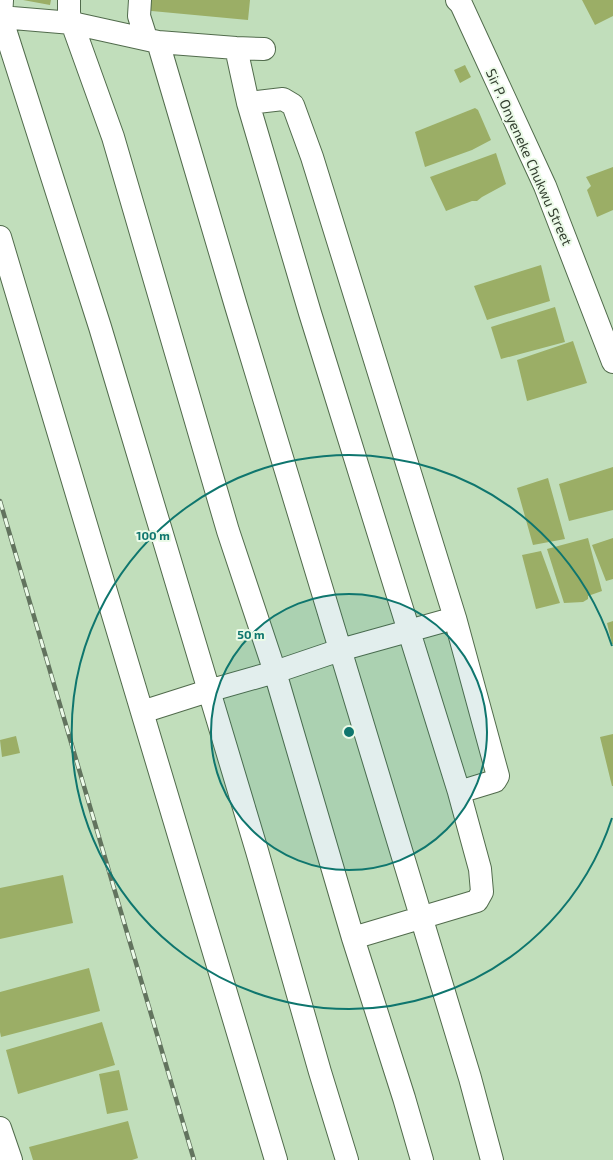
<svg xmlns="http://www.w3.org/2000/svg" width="613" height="1160" font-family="'Exo 2',sans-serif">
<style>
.building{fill:#9bae66}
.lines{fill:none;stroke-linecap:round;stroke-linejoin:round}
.minor-casing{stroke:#516b4c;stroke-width:24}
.minor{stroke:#fff;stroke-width:22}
.rail-casing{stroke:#62735e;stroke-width:4.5}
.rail{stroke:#ebfae8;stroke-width:3;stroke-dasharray:9;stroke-linecap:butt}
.ring{fill:none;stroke:#0f766e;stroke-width:2}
.labels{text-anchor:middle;stroke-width:4;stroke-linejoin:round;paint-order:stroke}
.street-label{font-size:14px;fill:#344031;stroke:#ebfae8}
.centre{fill:#0f766e;stroke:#ebfae8;stroke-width:2}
.ring-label{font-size:12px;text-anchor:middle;font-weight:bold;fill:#0f766e;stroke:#ebfae8;stroke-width:4;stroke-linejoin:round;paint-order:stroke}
</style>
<rect width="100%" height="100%" fill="#c1debb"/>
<path class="building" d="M23 0H51L50 5Z
M142 0H250L248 20 141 10Z
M582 0H613V16L595 25Z
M465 65 471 77 460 83 454 70Z
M475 108 478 110 491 140 472 150 425 167 415 132Z
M496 153 506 184 482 197 477 201H472L446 211 430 177Z
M613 167V210L597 217 587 190 591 186 586 177Z
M541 265 550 301 487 320 474 286Z
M555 307 565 342 501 359 491 327Z
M573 341 587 383 527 401 517 360Z
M613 467V510L569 521 559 484Z
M548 478 565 539 533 545 517 488Z
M588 538 602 591 588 596V599L583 602 564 603 547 549Z
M613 538V579L606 581 592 545Z
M541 551 560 603 536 609 522 555Z
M613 621V644H612L607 623Z
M613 734V786H612L600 737Z
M16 736 20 753 2 757 0 740Z
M63 875 73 923 0 939V888Z
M89 968 100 1011 1 1037 0 1032V992Z
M102 1022 115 1065 18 1094 6 1050Z
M119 1070 128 1110 107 1114 99 1074Z
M128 1121 138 1158 132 1160H33L29 1147Z"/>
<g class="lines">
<defs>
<path id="minor" d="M2 0 1 17 100 327 257 851 320 1072 347 1160
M69 0V14L72 23 113 137 228 531 275 672 353 938 404 1098 422 1160
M140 0 139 16 146 38
M457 0 461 4 545 186 613 362
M0 17 72 23 158 42 236 48 264 49
M158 42 236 306 470 1078 492 1160
M236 48 248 103 310 313 459 792 480 869 482 892 477 901 353 938
M248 103 283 99 293 105 312 157 455 618 498 776 495 781 459 792
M0 237 276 1160
M142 712 208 691 275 672 340 650 455 618
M0 1128 11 1160"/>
</defs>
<use href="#minor" class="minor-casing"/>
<use href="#minor" class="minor"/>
<defs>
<path id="rail" d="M0 501 194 1160"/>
</defs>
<use href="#rail" class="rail-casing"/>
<use href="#rail" class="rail"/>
</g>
<circle cx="349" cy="732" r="138" fill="#0f766e" fill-opacity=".12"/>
<g class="ring">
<circle cx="349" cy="732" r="138"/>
<path d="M612 818A277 277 0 1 1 612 646"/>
</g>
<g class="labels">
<g class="street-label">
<text transform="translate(529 157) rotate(66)" y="5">Sir P. Onyeneke Chukwu Street</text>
</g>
</g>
<circle cx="349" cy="732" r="6" class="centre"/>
<g class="ring-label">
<text x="153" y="540">100 m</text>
<text x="251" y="639">50 m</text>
</g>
</svg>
